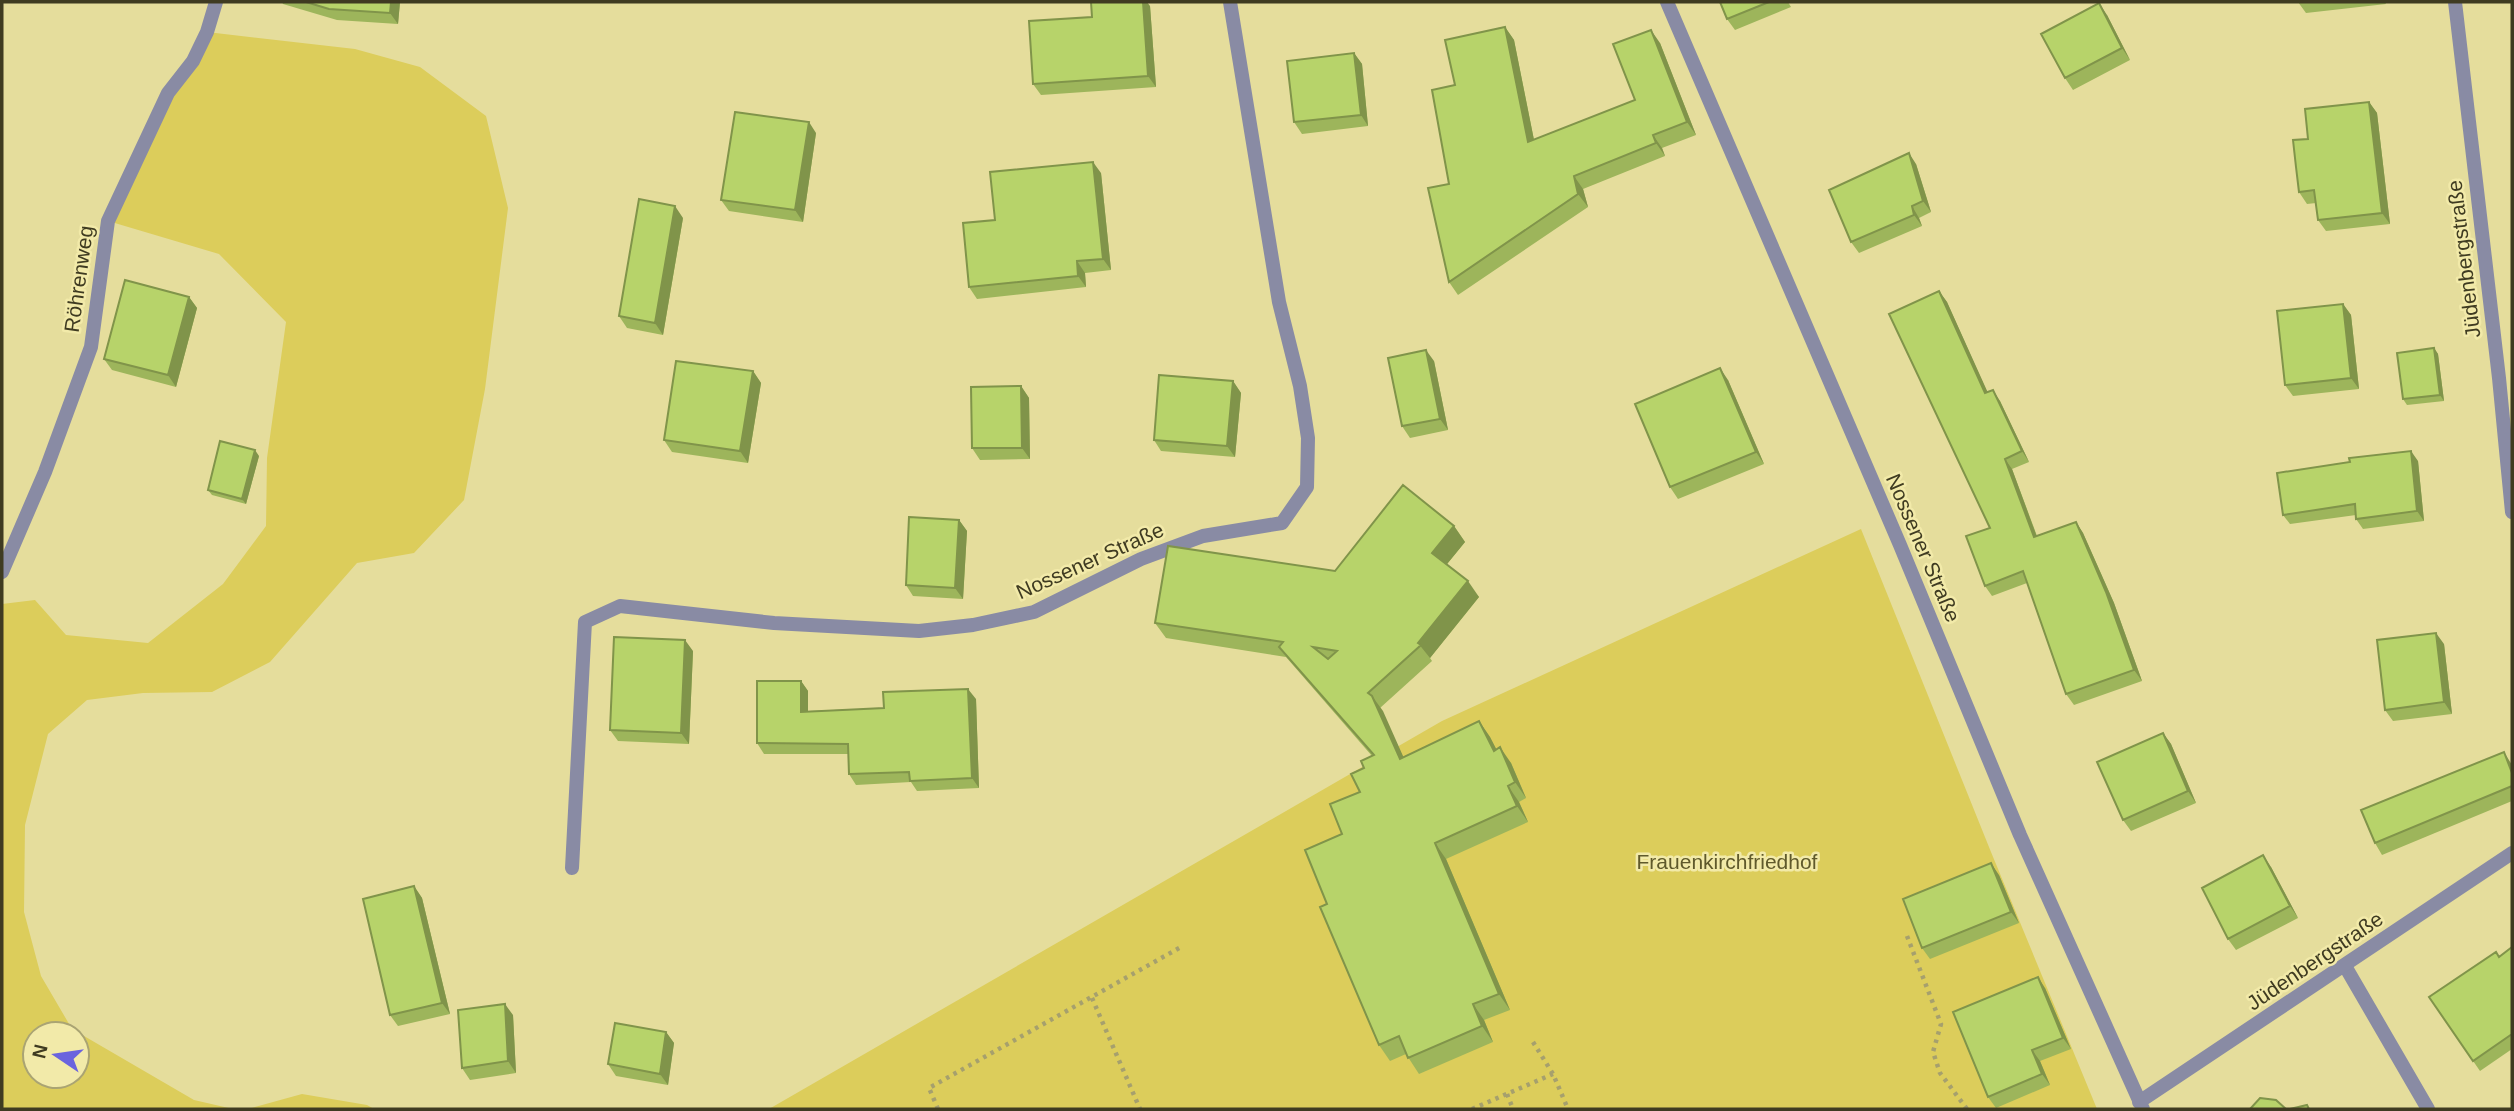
<svg xmlns="http://www.w3.org/2000/svg" width="2514" height="1111" font-family="Arial,sans-serif">
<style>
.green{fill:#dccd5b;fill-rule:evenodd}
.lines{fill:none;stroke-linecap:round;stroke-linejoin:round}
.path{stroke:#a6a06d;stroke-width:4.5;stroke-dasharray:3.5 5;stroke-linecap:butt}
.lane{stroke:#898ba4;stroke-width:14}
.street{stroke:#898ba4;stroke-width:14}
.wall{fill:#9db55b}
.shaded-wall{fill:#80944a}
.building{fill:#b7d36a;stroke:#80944a;stroke-width:2;fill-rule:evenodd}
.labels{text-anchor:middle;stroke-width:5;stroke-linejoin:round;paint-order:stroke}
.street-label{font-size:21px;fill:#3f3b21;stroke:#f2eaa9}
.park-label{font-size:21px;fill:#5f592b;stroke:#f2eaa9}
</style>
<rect width="100%" height="100%" fill="#e5dd9c"/>
<path class="green" d="M207 32 355 49 420 67 486 116 508 208 485 389 464 500 414 553 357 563 270 662 212 692 143 693 87 700 48 734 25 825 24 912 41 976 72 1029 194 1100 233 1109H2V604L35 600 66 635 148 643 223 584 266 526 267 458 286 322 219 254 108 221ZM35 1034H77V1076H35Z
M1861 529 1991 852 2097 1109H769L1442 721Z
M302 1094 367 1105 374 1109H248Z"/>
<g class="lines">
<path class="path" d="M1907 936 1941 1024 1933 1052 1940 1073 1967 1109
M1092 998 1140 1109
M1533 1042 1553 1074 1568 1109
M1507 1094 1513 1109
M938 1109 929 1088 1181 947
M1472 1109 1553 1074"/>
<path class="lane" d="M2 572 45 472 91 347 108 221 168 93 193 61 207 32 216 2
M2345 966 2428 1109"/>
<path class="street" d="M1667 2 1900 545 2020 835 2143 1109
M2455 2 2499 378 2512 512
M572 868 585 622 620 606 774 623 919 631 973 625 1034 612 1141 559 1203 536 1282 523 1307 487 1308 438 1300 386 1279 302 1230 2
M2139 1102 2512 853"/>
</g>
<path class="wall" d="M282 2H400L398 24 337 20 283 4Z
M1720 2H1788L1791 7 1735 30 1727 19Z
M2298 2H2385L2386 4 2306 13Z
M1150 6 1156 87 1041 95 1033 84 1092 17Z
M2107 15 2130 60 2073 90 2065 78Z
M1505 27 1514 40 1534 140 1635 100 1660 43 1696 135 1662 148 1665 156 1583 189 1588 207 1458 295 1449 282V184L1455 85Z
M1354 53 1362 64 1368 126 1302 134 1294 122Z
M2369 102 2377 113 2390 224 2326 231 2318 220 2316 203 2307 204 2299 192 2308 139Z
M816 133 803 222 729 211 721 200Z
M1916 164 1931 212 1919 218 1922 226 1859 253 1851 242Z
M1101 173 1111 270 1085 273 1086 287 977 299 969 287 995 220Z
M683 218 663 335 627 328 619 316Z
M1939 291 1947 302 1987 392 2000 401 2029 462 2012 469 2037 536 2076 522 2083 533 2114 603 2142 681 2074 705 2066 694 2027 583 1992 596 1985 586 1990 528Z
M189 297 197 308 176 387 112 370 104 359Z
M2343 304 2351 315 2359 389 2293 396 2285 385Z
M2434 348 2438 354 2444 401 2407 405 2403 399Z
M1434 361 1448 430 1410 438 1402 426Z
M753 371 761 383 748 463 672 452 664 440Z
M1728 380 1764 464 1678 499 1670 487Z
M1233 381 1241 393 1235 457 1161 451 1154 440Z
M1021 386 1029 398 1030 459 980 460 972 448Z
M259 456 246 504 212 495 208 490Z
M2418 461 2424 521 2363 529 2356 519V515L2290 524 2283 515Z
M959 520 967 531 963 599 913 596 906 585Z
M1454 526 1465 542 1447 564 1479 597 1430 658 1432 661 1380 708 1403 757 1479 721 1490 737 1496 749 1511 763 1526 798 1519 802 1528 822 1446 859 1510 1010 1484 1020 1493 1042 1419 1074 1406 1054 1390 1061 1379 1045 1327 904 1342 834 1360 792 1364 768 1372 756 1286 657 1166 638 1155 623 1335 571Z
M2444 644 2452 714 2393 721 2385 710Z
M693 651 689 744 618 741 610 730Z
M801 681 808 691V711L884 708 976 699 979 788 917 791 911 782 856 785 849 774 848 754H764L757 743Z
M2163 733 2171 744 2196 803 2131 831 2123 820Z
M2511 763 2512 801 2382 855 2375 843Z
M2271 867 2298 918 2236 950 2228 939Z
M1999 875 2019 923 1930 959 1922 948Z
M414 886 422 898 450 1014 398 1026 390 1015Z
M2512 947V1049L2480 1071 2429 997 2499 957Z
M2045 988 2071 1049 2040 1061 2050 1085 1996 1108 1988 1097Z
M513 1015 516 1073 470 1080 462 1068Z
M666 1032 674 1043 668 1085 616 1076 608 1064Z"/>
<path class="shaded-wall" d="M391 2H400L398 24 390 13Z
M1143 2H1147L1150 6 1156 87 1148 76Z
M2099 3 2107 15 2130 60 2122 48Z
M1505 27 1514 40 1537 155 1528 142Z
M1651 30 1660 43 1696 135 1687 122Z
M1354 53 1362 64 1368 126 1361 115Z
M2369 102 2377 113 2390 224 2382 213Z
M809 122 816 133 803 222 795 210Z
M1653 135 1662 148 1665 156 1656 143Z
M1909 153 1916 164 1931 212 1923 201Z
M1093 162 1101 173 1111 270 1103 259Z
M1574 176 1583 189 1588 207 1578 194Z
M675 206 683 218 663 335 655 323Z
M1912 206 1919 218 1922 226 1914 215Z
M1077 261 1085 273 1086 287 1078 276Z
M1939 291 1947 302 1993 404 1985 393Z
M189 297 197 308 176 387 168 375Z
M2343 304 2351 315 2359 389 2351 378Z
M2434 348 2438 354 2444 401 2440 395Z
M1426 350 1434 361 1448 430 1440 419Z
M1720 368 1728 380 1764 464 1756 452Z
M753 371 761 383 748 463 740 451Z
M1233 381 1241 393 1235 457 1227 446Z
M1021 386 1029 398 1030 459 1022 448Z
M1993 390 2000 401 2029 462 2022 451Z
M255 450 259 456 246 504 242 499Z
M2411 451 2418 461 2424 521 2417 511Z
M2005 459 2012 469 2041 548 2034 537Z
M959 520 967 531 963 599 955 588Z
M2076 522 2083 533 2114 603 2142 681 2134 670Z
M1454 526 1465 542 1443 569 1432 553Z
M1468 581 1479 597 1430 658 1418 643Z
M2436 633 2444 644 2452 714 2444 702Z
M685 640 693 651 689 744 681 733Z
M801 681 808 691V722L801 712Z
M968 689 976 699 979 788 972 778Z
M1372 696 1383 711 1411 774 1400 759Z
M1479 721 1490 737 1505 766 1494 751Z
M2163 733 2171 744 2196 803 2188 791Z
M1500 747 1511 763 1526 798 1515 782Z
M2504 752 2512 765V773Z
M1508 786 1519 802 1528 822 1517 806Z
M1435 843 1446 859 1510 1010 1499 994Z
M2263 855 2271 867 2298 918 2290 906Z
M1991 863 1999 875 2019 923 2011 912Z
M414 886 422 898 450 1014 442 1003Z
M2038 977 2045 988 2071 1049 2063 1038Z
M505 1004 513 1015 516 1073 508 1061Z
M1473 1004 1484 1020 1493 1042 1482 1026Z
M666 1032 674 1043 668 1085 660 1074Z
M2032 1050 2040 1061 2050 1085 2042 1074Z"/>
<path class="building" d="M306 2H391L390 13 329 9Z
M1091 2H1143L1148 76 1033 84 1029 21 1092 17Z
M1720 2H1769L1727 19Z
M2099 3 2122 48 2065 78 2041 34Z
M1505 27 1528 142 1635 100 1613 44 1651 30 1687 122 1653 135 1656 143 1574 176 1578 194 1449 282 1428 188 1449 184 1432 90 1455 85 1445 40Z
M1354 53 1361 115 1294 122 1287 61Z
M2369 102 2382 213 2318 220 2314 190 2299 192 2296 167 2293 140 2308 139 2305 109Z
M735 112 809 122 795 210 721 200Z
M1909 153 1923 201 1912 206 1914 215 1851 242 1829 190Z
M1093 162 1103 259 1077 261 1078 276 969 287 963 223 995 220 990 172Z
M639 199 675 206 655 323 619 316Z
M125 280 189 297 168 375 104 359Z
M1939 291 1985 393 1993 390 2022 451 2005 459 2034 537 2076 522 2106 592 2134 670 2066 694 2023 571 1985 586 1966 536 1990 528 1889 314Z
M2343 304 2351 378 2285 385 2277 311Z
M2434 348 2440 395 2403 399 2397 353Z
M1426 350 1440 419 1402 426 1388 358Z
M676 361 753 371 740 451 664 440Z
M1720 368 1756 452 1670 487 1635 404Z
M1159 375 1233 381 1227 446 1154 440Z
M1021 386 1022 448H972L971 387Z
M220 441 255 450 242 499 208 490Z
M2411 451 2417 511 2356 519 2355 504 2283 515 2277 473 2350 462 2349 458Z
M1403 485 1454 526 1432 553 1468 581 1418 643 1421 645 1368 693 1372 696 1400 759 1479 721 1494 751 1500 747 1515 782 1508 786 1517 806 1435 843 1499 994 1473 1004 1482 1026 1408 1058 1399 1036 1379 1045 1320 907 1327 904 1305 850 1342 834 1330 804 1360 792 1351 774 1364 768 1361 761 1374 755 1279 647 1283 642 1155 623 1168 546 1335 571ZM1313 647 1337 651 1328 659Z
M909 517 959 520 955 588 906 585Z
M2436 633 2444 702 2385 710 2377 640Z
M614 637 685 640 681 733 610 730Z
M757 681H801V712L884 708 883 692 968 689 972 778 910 781 909 772 849 774 848 744 757 743Z
M2163 733 2188 791 2123 820 2097 762Z
M2504 752 2512 773V786L2375 843 2361 810Z
M2263 855 2290 906 2228 939 2202 888Z
M1991 863 2011 912 1922 948 1903 899Z
M414 886 442 1003 390 1015 363 899Z
M2512 947V1034L2473 1061 2429 997 2496 952 2499 957Z
M2038 977 2063 1038 2032 1050 2042 1074 1988 1097 1953 1012Z
M505 1004 508 1061 462 1068 458 1010Z
M615 1023 666 1032 660 1074 608 1064Z
M2260 1098 2276 1100 2286 1109H2250Z
M2307 1105 2309 1109H2290Z"/>
<g class="labels">
<g class="street-label">
<text transform="translate(2464 259) rotate(-97)" y="7">Jüdenbergstraße</text>
<text transform="translate(79 279) rotate(-82)" y="7">Röhrenweg</text>
<text transform="translate(1923 548) rotate(67)" y="7">Nossener Straße</text>
<text transform="translate(1090 561) rotate(-24)" y="7">Nossener Straße</text>
<text transform="translate(2315 961) rotate(-34)" y="7">Jüdenbergstraße</text>
</g>
<g class="park-label">
<text x="1727" y="869">Frauenkirchfriedhof</text>
</g>
</g>
<rect width="2514" height="1111" fill="none" stroke="#3f3b21" stroke-width="7"/>
<g transform="translate(56 1055) rotate(283)"><circle r="33" fill="#f2eaa9" stroke="#aaa473" stroke-width="2"/>
<path d="M0-5L12 26L0 18L-12 26Z" fill="#6b64de"/>
<text y="-10" font-size="19" font-weight="bold" text-anchor="middle" fill="#3f3b21">N</text>
</g>
</svg>
